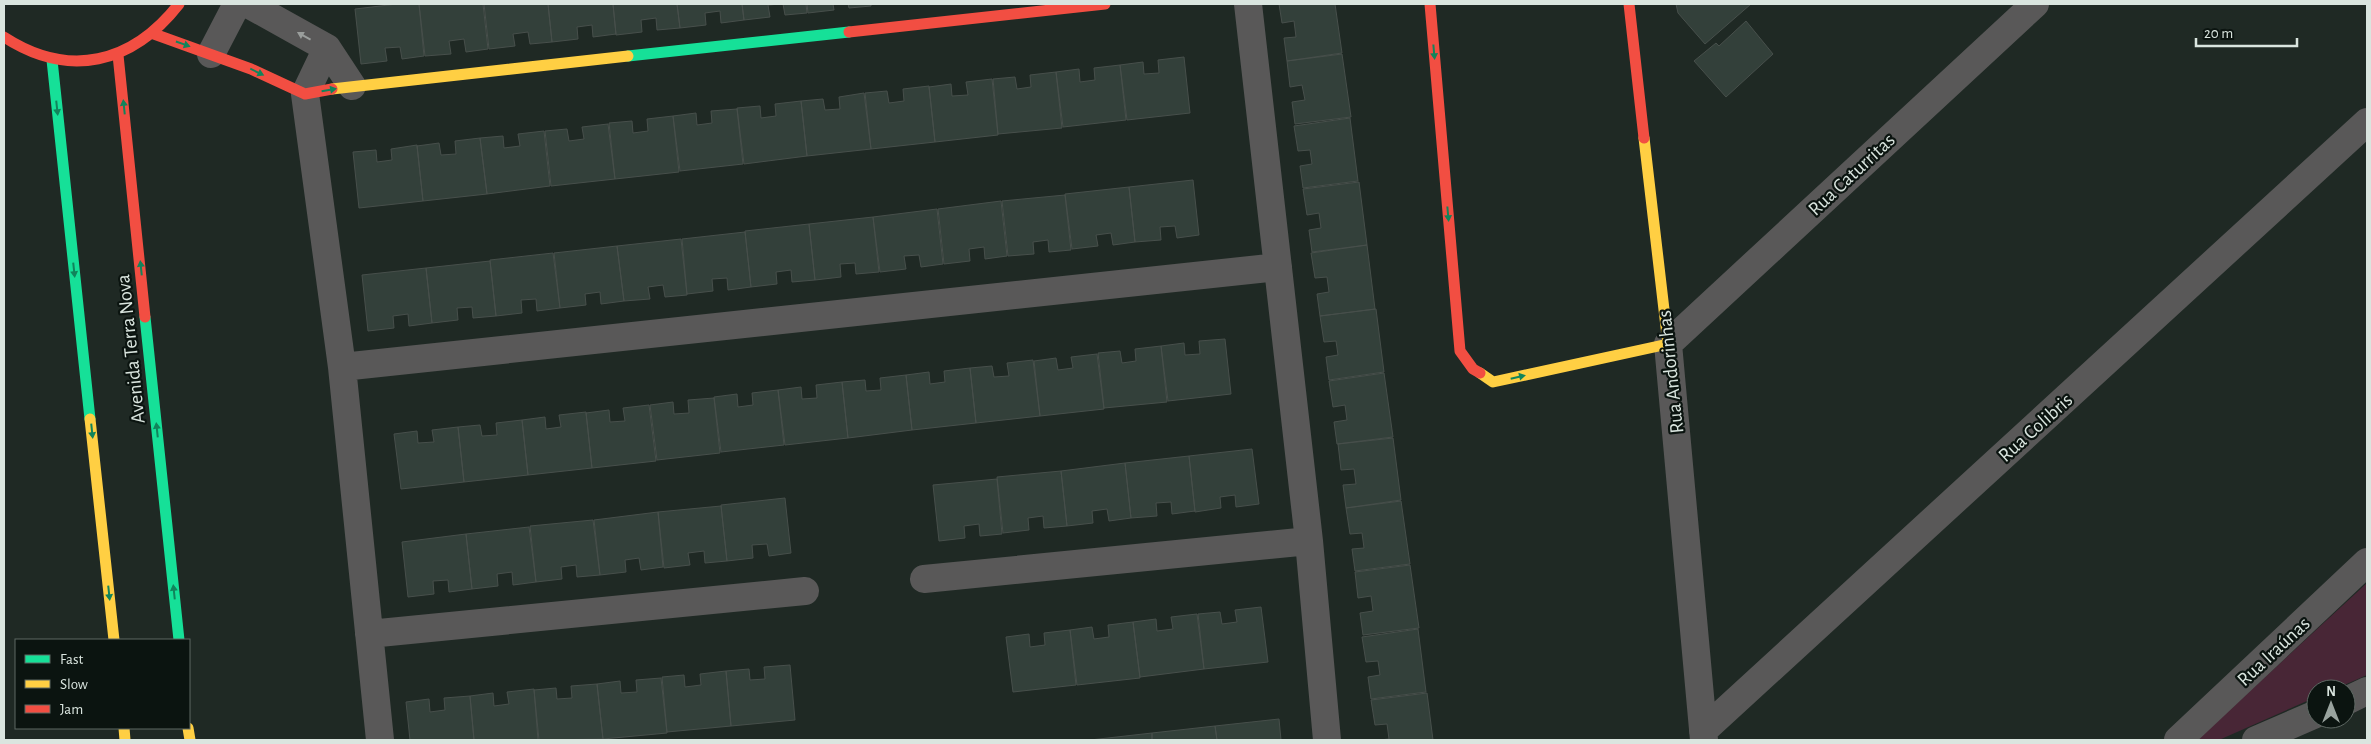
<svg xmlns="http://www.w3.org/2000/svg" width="2371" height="744" font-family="'Alegreya Sans',sans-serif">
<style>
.green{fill:#482636}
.building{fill:#33403a;stroke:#474f4b}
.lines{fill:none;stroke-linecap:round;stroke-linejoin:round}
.street{stroke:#595858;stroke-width:28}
.fast{stroke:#16e098;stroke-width:11}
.slow{stroke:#ffcf43;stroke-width:11}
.jam{stroke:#f24e42;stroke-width:11}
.oneway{fill:#9a9e9c}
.oneway2{fill:#11845b}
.labels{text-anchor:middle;stroke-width:4.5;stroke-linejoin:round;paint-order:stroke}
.street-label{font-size:20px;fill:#dae5df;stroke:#0b1410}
</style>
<rect width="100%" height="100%" fill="#1f2924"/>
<path class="green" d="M2367 583V675L2335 689H2316V697L2219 740H2197Z"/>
<path class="building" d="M397 4H419L424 56 402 59 400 47 385 48 387 61 361 64 355 9Z
M419 4H483L488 49 466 52 464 39 449 41 451 54 425 56Z
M484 4H548L552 42 530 44 528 32 513 34 515 46 489 49Z
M548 4H613L616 34 593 37 592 25 577 27 578 39 552 42Z
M613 4H677L680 28 657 30 656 18 641 20 642 32 616 35Z
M677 4H742L744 20 721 23 720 11 705 13 706 25 680 28Z
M742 4H781L768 5 770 17 744 20Z
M783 4H806L807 13 785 15Z
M807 4H833L834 10 808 13Z
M848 4H871V6L849 8Z
M1279 4H1335L1342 53 1287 61 1284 38 1296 37 1294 21 1282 23Z
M1676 4H1751L1705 44 1678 13Z
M1746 21 1773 54 1726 97 1694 61 1716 43 1719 46Z
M1342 54 1351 117 1295 124 1292 102 1305 100 1302 85 1290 87 1287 61Z
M1184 57 1190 113 1127 120 1120 65 1143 62 1144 74 1159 73 1158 60Z
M1120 65 1126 120 1063 127 1056 72 1079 69 1080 82 1095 80 1094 68Z
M1056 72 1062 128 998 134 993 79 1015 77 1017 89 1031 87 1030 75Z
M992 79 998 135 935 142 929 87 951 84 952 96 968 95 966 82Z
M929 86 935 142 871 149 865 93 887 91 889 103 904 101 903 89Z
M864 93 871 149 807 156 801 101 823 99 825 110 840 109 839 97Z
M801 101 807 156 744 164 737 108 760 106 761 118 776 116 775 104Z
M737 109 743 164 680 171 673 116 696 113 697 125 712 123 711 111Z
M673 116 679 172 615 179 609 123 632 121 633 133 648 131 647 119Z
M1350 118 1358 181 1303 188 1300 166 1312 164 1310 150 1298 151 1294 126Z
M608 124 615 179 551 186 545 131 567 129 569 141 584 139 582 127Z
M544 131 550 186 487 194 480 138 503 136 504 148 520 146 518 134Z
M480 138 487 194 423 201 417 146 439 143 441 155 456 154 455 141Z
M417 145 423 201 359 208 353 152 376 150 377 162 392 160 391 149Z
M1193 180 1199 235 1177 238 1175 226 1160 227 1161 240 1135 242 1129 187Z
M1359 182 1367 245 1312 252 1309 230 1321 228 1319 213 1307 215 1303 189Z
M1129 187 1135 242 1113 245 1111 233 1096 235 1098 246 1072 249 1065 194Z
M1065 195 1071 250 1049 252 1048 240 1033 242 1034 254 1008 256 1002 201Z
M1001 201 1007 256 985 259 984 247 969 249 970 261 944 264 938 209Z
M937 209 943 264 921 267 919 255 904 256 906 269 880 272 873 217Z
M873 217 879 272 856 274 855 263 840 264 841 277 815 280 809 224Z
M809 224 815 280 792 282 791 270 776 272 777 284 751 287 745 231Z
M745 232 751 287 728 290 727 278 712 279 713 291 687 294 682 239Z
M681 239 687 295 665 297 663 285 648 287 650 299 624 301 617 246Z
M1367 245 1375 309 1320 316 1317 294 1329 292 1327 277 1315 278 1311 253Z
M617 246 624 301 601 304 600 292 585 294 586 305 560 308 554 253Z
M553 253 560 308 537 311 536 299 521 300 522 313 496 316 490 260Z
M490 261 496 316 473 318 472 307 457 308 458 320 432 323 426 268Z
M426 268 432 323 409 326 408 314 393 316 394 328 368 331 362 275Z
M1376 309 1384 372 1329 380 1326 357 1338 355 1336 341 1324 342 1320 316Z
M1225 339 1231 394 1168 401 1161 346 1184 343 1185 355 1200 354 1199 341Z
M1161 346 1167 402 1104 408 1098 353 1120 351 1122 363 1136 361 1135 349Z
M1097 354 1104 409 1040 416 1034 361 1056 358 1058 370 1073 368 1071 357Z
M1033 360 1040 416 976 423 970 368 992 366 994 377 1009 376 1007 363Z
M970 368 976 423 912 430 906 375 929 372 930 384 945 382 944 371Z
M1384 373 1393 437 1337 444 1334 422 1347 420 1345 405 1333 407 1329 381Z
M906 375 912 430 848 438 842 382 865 380 866 391 881 390 880 378Z
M842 382 848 438 785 445 778 390 801 387 802 399 817 398 816 385Z
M778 390 784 445 721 452 714 397 737 394 738 407 753 405 752 393Z
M714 398 720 453 657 460 650 405 673 402 674 414 689 413 688 400Z
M649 405 656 461 592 468 586 413 609 410 610 422 625 421 623 408Z
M586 412 592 468 528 475 522 420 545 417 546 429 561 427 559 415Z
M522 420 528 475 464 482 458 427 480 425 482 436 497 435 496 423Z
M458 427 464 482 401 489 394 434 417 431 418 443 434 442 432 430Z
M1393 438 1401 500 1346 508 1343 485 1356 484 1354 469 1341 470 1338 444Z
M1252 449 1259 504 1236 507 1235 495 1220 497 1221 508 1195 512 1189 456Z
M1189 456 1195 511 1172 514 1171 502 1156 503 1157 516 1131 518 1125 463Z
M1125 463 1131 518 1109 521 1107 509 1092 511 1093 523 1067 526 1061 471Z
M1061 471 1067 526 1044 528 1043 516 1028 518 1029 530 1003 533 997 477Z
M997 479 1002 534 980 536 979 524 964 526 965 538 939 541 933 485Z
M785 498 791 553 769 556 767 544 752 545 753 558 727 561 721 505Z
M1401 501 1410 564 1355 571 1352 549 1364 548 1362 533 1350 534 1346 508Z
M721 506 727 561 705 563 704 551 688 553 690 565 664 568 658 512Z
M658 512 663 567 641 570 639 558 625 560 626 572 600 575 594 520Z
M593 520 600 575 577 577 576 565 561 567 562 579 536 582 530 526Z
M529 527 536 582 513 585 512 572 497 574 498 586 472 589 466 534Z
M466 534 472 589 449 592 448 580 433 581 434 594 408 597 402 542Z
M1410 565 1419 628 1363 635 1360 613 1373 611 1371 596 1358 598 1355 572Z
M1261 607 1268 662 1204 669 1198 614 1220 612 1222 624 1237 622 1235 610Z
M1197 614 1204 669 1140 677 1133 622 1156 619 1157 631 1173 629 1171 617Z
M1133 622 1140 678 1077 685 1070 630 1092 627 1094 639 1109 637 1108 625Z
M1418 629 1426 692 1371 699 1368 677 1380 675 1378 661 1366 662 1362 637Z
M1070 630 1076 685 1013 692 1006 637 1029 634 1030 647 1045 645 1044 633Z
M790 665 795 720 731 726 726 671 749 669 750 680 765 679 764 667Z
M726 671 731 726 667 732 662 677 684 675 685 687 701 685 700 674Z
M661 678 667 733 603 739 597 684 620 681 621 693 637 692 636 680Z
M597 684 603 739 539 740 534 690 556 688 557 699 572 698 571 686Z
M534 689 538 740H474L470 696 493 693 494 706 509 704 507 692Z
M1427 693 1433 740H1379L1389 739 1387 724 1375 725 1371 700Z
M470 696 474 740H410L406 702 429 699 430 712 445 710 444 698Z
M1279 719 1281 740H1217L1215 726Z
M1215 726 1217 740H1152V733Z
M1152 733V740H1090Z"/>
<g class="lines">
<path class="street" d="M248 4 327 48 352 86
M1248 4 1309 541 1327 740
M327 48 305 94 342 367 380 740
M211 54 237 4
M342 367 1278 267
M924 579 1309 541
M369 634 805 591
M2346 701 2367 691
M1703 731 2367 122
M1704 740 1668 344 2035 4
M2178 740 2367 562
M2256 740 2316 714"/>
<path class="fast" d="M628 56 849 32
M52 60 90 419
M145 317 179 640"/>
<path class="slow" d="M332 89 628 56
M1480 373 1493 382 1668 344 1644 138
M90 419 114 640
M124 728 125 740
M188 728 190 740"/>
<path class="jam" d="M1430 4 1460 351 1473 369 1480 373
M1629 4 1644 138
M849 32 1105 4
M154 34 251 69 305 94 332 89
M4 37C69 79 132 64 179 4
M118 55 145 317"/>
</g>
<defs><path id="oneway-solid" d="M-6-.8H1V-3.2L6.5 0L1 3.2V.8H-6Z" transform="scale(1.25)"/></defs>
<use class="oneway" href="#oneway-solid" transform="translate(304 36) rotate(-151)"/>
<g class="oneway2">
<use href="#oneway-solid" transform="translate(183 44) rotate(19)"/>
<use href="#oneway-solid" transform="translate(1434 52) rotate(85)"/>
<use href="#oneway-solid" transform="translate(257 72) rotate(26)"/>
<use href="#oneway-solid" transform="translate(329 90) rotate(-10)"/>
<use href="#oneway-solid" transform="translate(124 107) rotate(-96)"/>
<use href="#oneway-solid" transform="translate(57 108) rotate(84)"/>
<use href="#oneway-solid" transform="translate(1448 214) rotate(85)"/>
<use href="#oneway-solid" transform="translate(141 268) rotate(-96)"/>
<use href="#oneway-solid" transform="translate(74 270) rotate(84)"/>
<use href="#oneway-solid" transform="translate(1518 377) rotate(-13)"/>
<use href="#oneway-solid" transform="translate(157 430) rotate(-96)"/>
<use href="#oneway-solid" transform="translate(92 431) rotate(84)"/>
<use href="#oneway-solid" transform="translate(174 592) rotate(-96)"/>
<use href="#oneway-solid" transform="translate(109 593) rotate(84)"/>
</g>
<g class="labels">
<g class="street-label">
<text transform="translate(1851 174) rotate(-43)" y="7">Rua Caturritas</text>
<text transform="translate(130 349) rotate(-96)" y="7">Avenida Terra Nova</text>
<text transform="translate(1670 372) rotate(-96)" y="7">Rua Andorinhas</text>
<text transform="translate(2035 427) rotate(-42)" y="7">Rua Colibris</text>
<text transform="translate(2273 651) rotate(-43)" y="7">Rua Iraúnas</text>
</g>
</g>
<rect width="2371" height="744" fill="none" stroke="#dae5df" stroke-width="10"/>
<rect x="15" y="639" width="175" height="90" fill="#0b1410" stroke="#5e6863"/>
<rect x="25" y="655" width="25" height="8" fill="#16e098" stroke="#5e6863"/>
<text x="60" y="664" font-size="15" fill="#dae5df">Fast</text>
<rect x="25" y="680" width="25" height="8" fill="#ffcf43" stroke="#5e6863"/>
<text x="60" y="689" font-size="15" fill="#dae5df">Slow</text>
<rect x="25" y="705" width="25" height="8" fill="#f24e42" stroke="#5e6863"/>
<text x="60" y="714" font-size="15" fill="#dae5df">Jam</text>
<g transform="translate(2331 704)"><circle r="24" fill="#0b1410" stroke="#5e6863"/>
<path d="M0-4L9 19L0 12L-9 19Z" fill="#99a39e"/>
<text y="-8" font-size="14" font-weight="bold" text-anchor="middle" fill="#dae5df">N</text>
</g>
<path d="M2196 38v8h101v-8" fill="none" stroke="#dae5df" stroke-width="2.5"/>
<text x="2204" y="38" font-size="15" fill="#dae5df" stroke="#0b1410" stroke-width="4" paint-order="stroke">20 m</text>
</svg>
